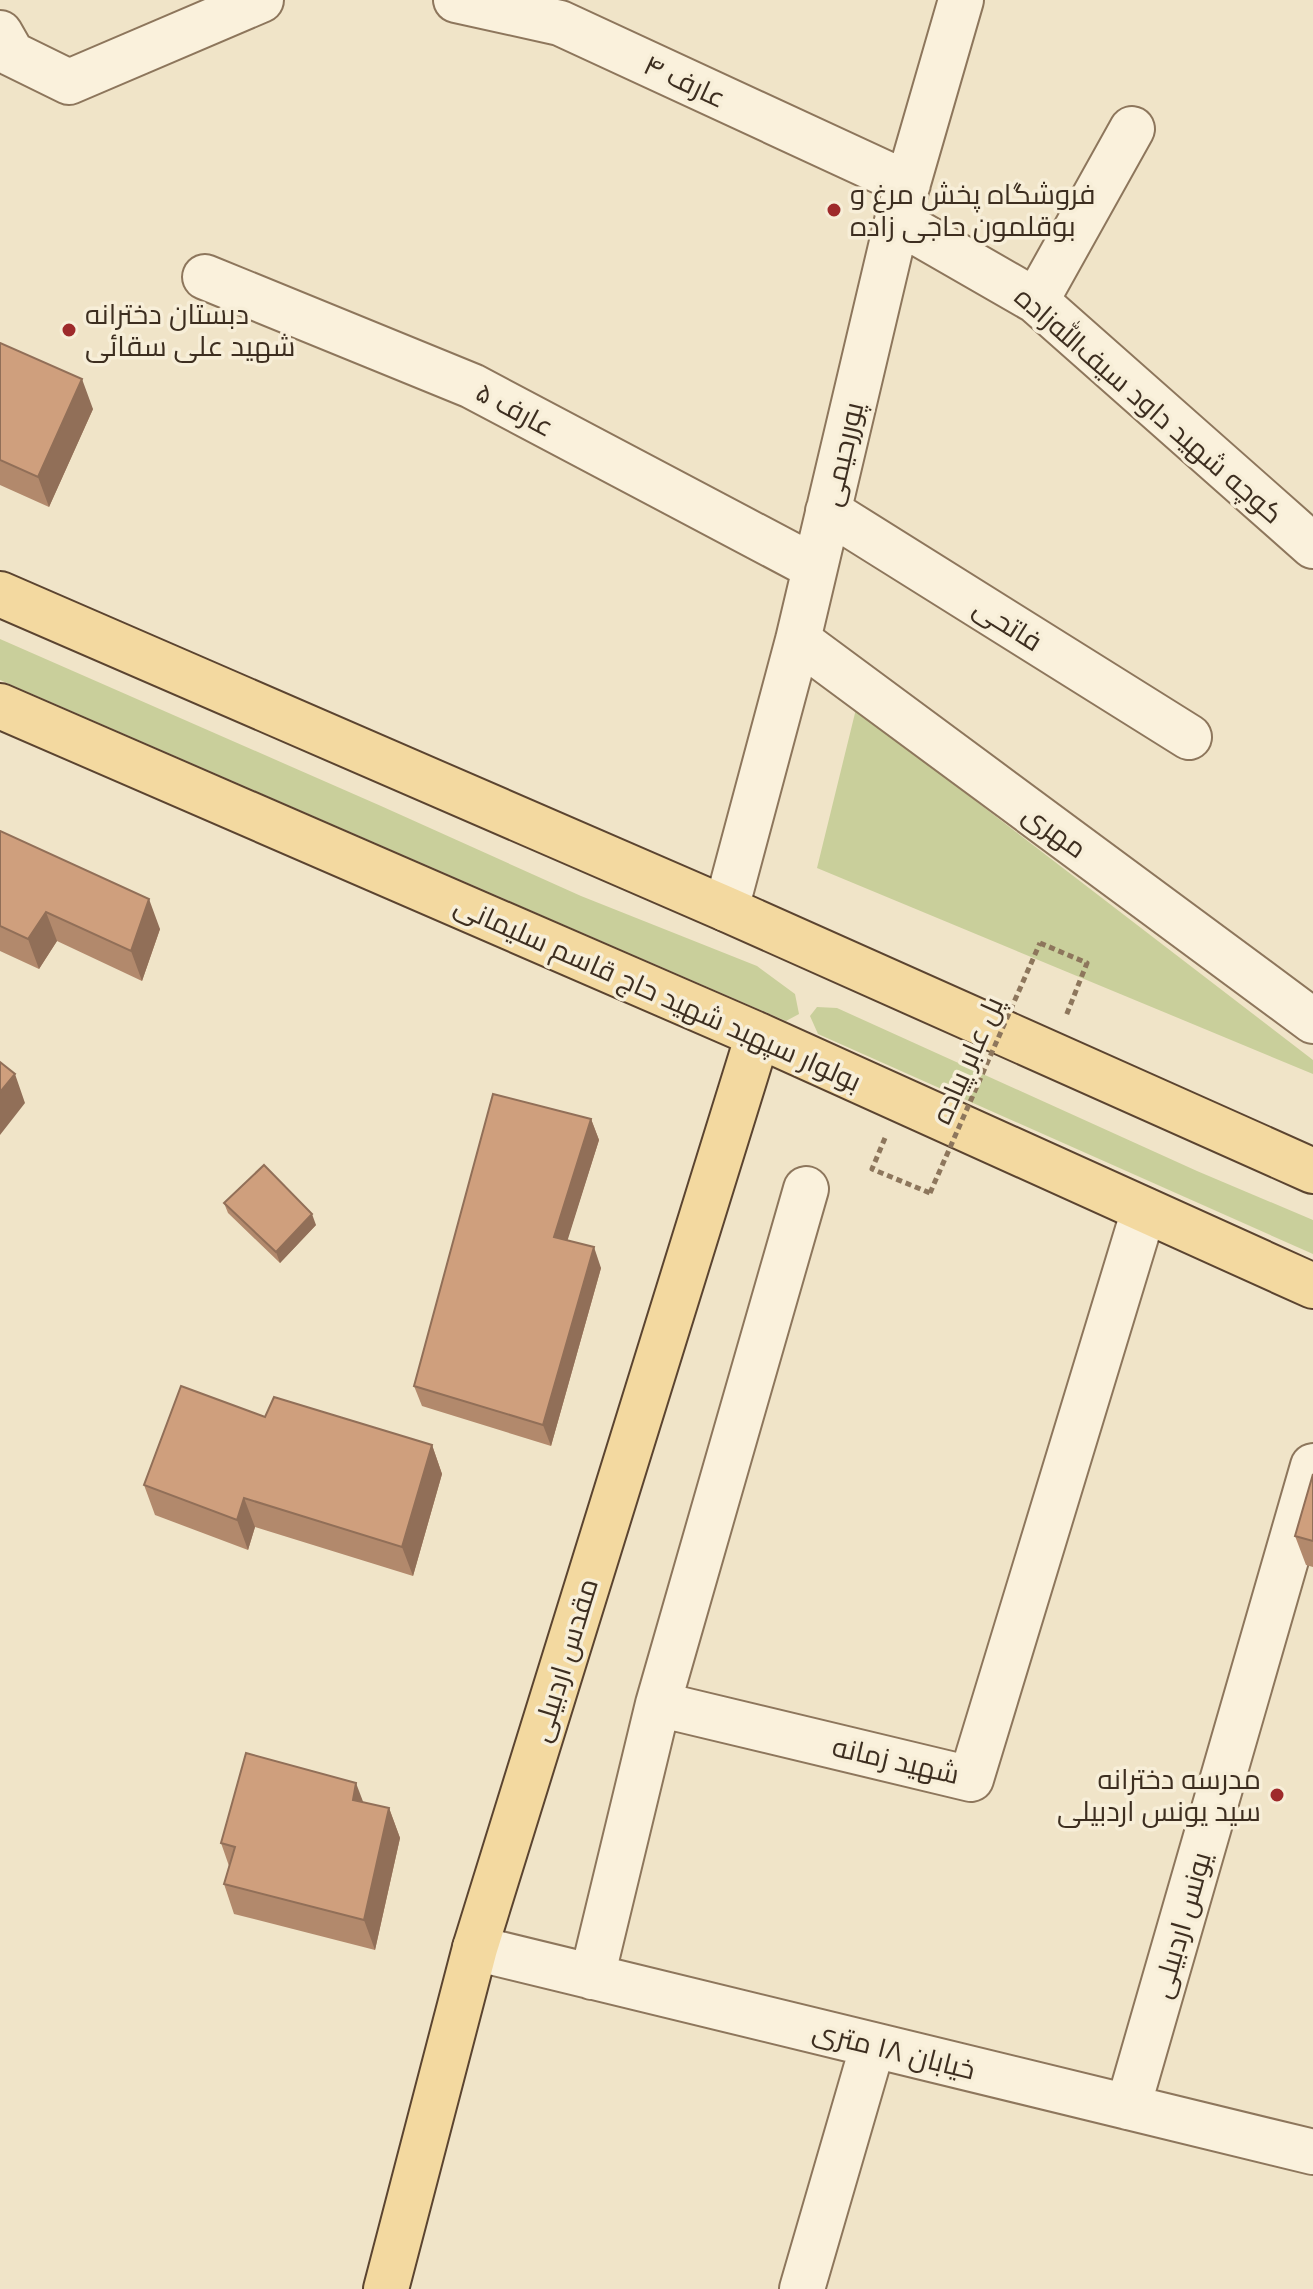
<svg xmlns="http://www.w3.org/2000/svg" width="1313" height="2289" font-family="Spectral,Cairo,serif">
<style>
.green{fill:#c9cf9b}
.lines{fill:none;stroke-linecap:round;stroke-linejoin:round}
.minor-casing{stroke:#8d765c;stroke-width:48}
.major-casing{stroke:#5b4430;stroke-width:48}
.path{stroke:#8d765c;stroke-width:5;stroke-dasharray:6 4;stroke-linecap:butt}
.minor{stroke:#faf1dc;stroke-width:44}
.major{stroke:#f3d9a0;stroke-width:44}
.path-bridge{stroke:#8d765c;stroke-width:5;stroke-dasharray:6 4;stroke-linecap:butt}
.wall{fill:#b2896c}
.shaded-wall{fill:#916f58}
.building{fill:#cf9f7d;stroke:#916f58;stroke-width:2}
.poi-dot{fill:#9e2a2b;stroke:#f7eed8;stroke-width:3}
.labels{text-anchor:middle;stroke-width:7;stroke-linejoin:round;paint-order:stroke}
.street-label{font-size:28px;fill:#3d2e20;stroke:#f7eed8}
.poi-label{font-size:28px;fill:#3d2e20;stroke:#f7eed8;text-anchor:start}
</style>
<rect width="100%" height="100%" fill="#f0e4c8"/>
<path class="green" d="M0 639 381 806 581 896 757 966 795 994 799 1014 786 1021 0 680Z
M856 709 1313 1060V1074L817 868Z
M817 1007 837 1008 1197 1171 1313 1220V1254L818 1034 810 1016Z"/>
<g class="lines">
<defs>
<path id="minor" d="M456 0 560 23 908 184
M0 33 12 54 69 82 261 0
M897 221 1036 301 1313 546
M205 277 472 386 814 567
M1036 301 1132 129
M828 511 1189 737
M798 640 1313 1021
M726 909 798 640 897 221 961 0
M658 1704 806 1189
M475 1948 1313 2152
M592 1977 658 1704 971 1779 1144 1210
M1128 2107 1313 1466
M802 2289 873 2045"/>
<path id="major" d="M0 594 726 909 1313 1171
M0 706 758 1035 1313 1286
M386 2289 475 1948 758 1035"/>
</defs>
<use href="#minor" class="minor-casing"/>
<use href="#major" class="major-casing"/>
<path class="path" d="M1040 943 1087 963 1066 1016
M885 1138 872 1169 930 1193"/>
<use href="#minor" class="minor"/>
<use href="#major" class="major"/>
<path class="path-bridge" d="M930 1193 1040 943"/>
</g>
<path class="wall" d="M0 343 93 409 49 507 0 485Z
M0 831 160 929 142 981 57 941 39 969 0 951Z
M591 1119 599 1140 567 1240 601 1268 551 1446 422 1406 414 1386Z
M224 1203 316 1225 280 1263 228 1213Z
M265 1417 432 1445 442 1474 413 1576 255 1527 248 1550 155 1515 144 1485Z
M1313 1474V1567L1306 1565 1295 1536Z
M363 1803 389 1808 400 1838 375 1950 234 1914 224 1884 229 1866 221 1843Z"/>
<path class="shaded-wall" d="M82 379 93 409 49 507 38 477Z
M149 899 160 929 142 981 131 951Z
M46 912 57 941 39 969 28 939Z
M15 1074 25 1103 0 1135V1092Z
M591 1119 599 1140 562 1258 554 1237Z
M312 1214 316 1225 280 1263 276 1252Z
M594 1247 601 1268 551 1446 543 1425Z
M432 1445 442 1474 413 1576 402 1547Z
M244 1498 255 1527 248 1550 237 1520Z
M356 1783 367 1812 353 1800Z
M389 1808 400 1838 375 1950 364 1920Z"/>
<path class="building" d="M0 343 82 379 38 477 0 460Z
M0 831 149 899 131 951 46 912 28 939 0 926Z
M0 1062 15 1074 0 1092Z
M493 1094 591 1119 554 1237 594 1247 543 1425 414 1386Z
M264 1165 312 1214 276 1252 224 1203Z
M181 1386 265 1417 274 1397 432 1445 402 1547 244 1498 237 1520 144 1485Z
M1313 1474V1541L1295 1536Z
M246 1753 356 1783 353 1800 389 1808 364 1920 224 1884 235 1847 221 1843Z"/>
<g class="poi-dot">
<circle cx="834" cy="210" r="8"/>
<circle cx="69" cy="330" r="8"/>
<circle cx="1277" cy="1795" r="8"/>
</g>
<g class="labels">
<g class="street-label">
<text transform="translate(685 81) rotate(25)" y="10">عارف ۴</text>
<text transform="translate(1149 405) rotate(41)" y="10">کوچه شهید داود سیف‌الله‌زاده</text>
<text transform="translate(515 409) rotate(28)" y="10">عارف ۵</text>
<text transform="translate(842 454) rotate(-77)" y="10">پوررحیمی</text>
<text transform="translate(1008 624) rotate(32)" y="10">فاتحی</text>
<text transform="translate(1055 831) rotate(36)" y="10">مهری</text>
<text transform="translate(658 993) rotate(24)" y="10">بولوار سپهبد شهید حاج قاسم سلیمانی</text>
<text transform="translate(967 1060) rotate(-66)" y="10">پل عابر پیاده</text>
<text transform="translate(564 1660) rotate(-73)" y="10">مقدس اردبیلی</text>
<text transform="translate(896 1760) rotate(13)" y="10">شهید زمانه</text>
<text transform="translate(1181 1925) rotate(-74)" y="10">یونس اردبیلی</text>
<text transform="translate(894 2050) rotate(14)" y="10">خیابان ۱۸ متری</text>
</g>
<g class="poi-label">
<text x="850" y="204">فروشگاه پخش مرغ و<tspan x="850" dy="32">بوقلمون حاجی زاده</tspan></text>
<text x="85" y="324">دبستان دخترانه<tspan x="85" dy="32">شهید علی سقائی</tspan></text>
<text x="1261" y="1789" text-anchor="end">مدرسه دخترانه<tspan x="1261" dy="32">سید یونس اردبیلی</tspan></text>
</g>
</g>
</svg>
